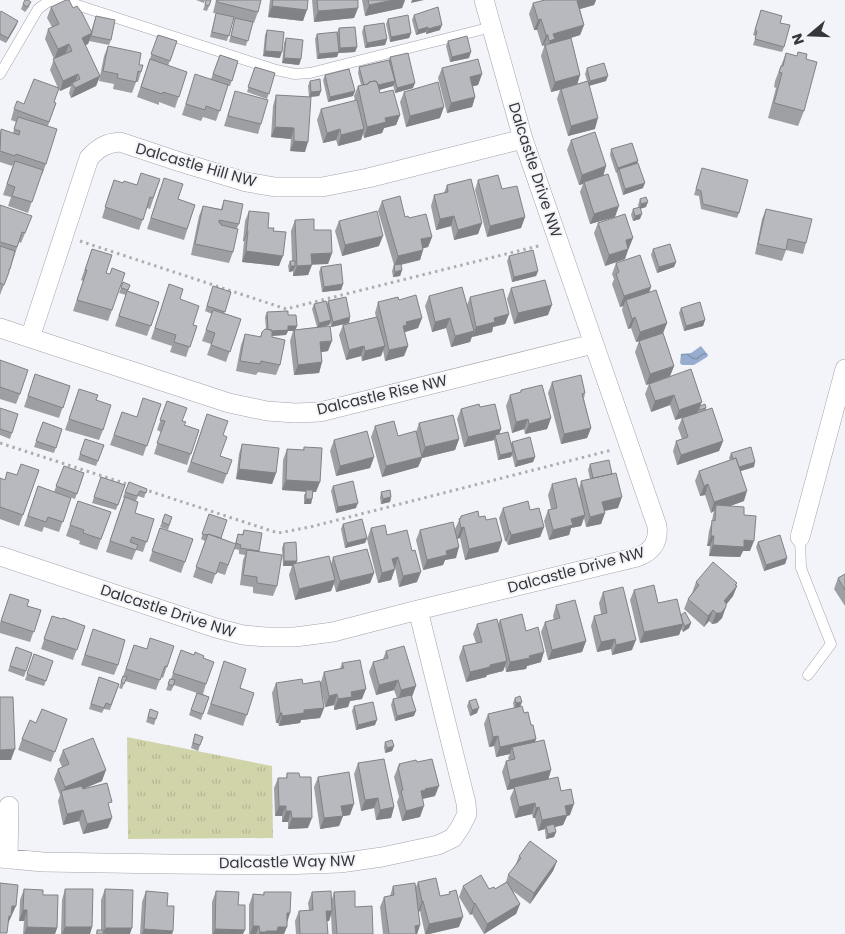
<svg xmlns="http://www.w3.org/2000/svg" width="845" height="934" font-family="Poppins,sans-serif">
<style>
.grass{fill:url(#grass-tufts)}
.water{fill:url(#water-waves)}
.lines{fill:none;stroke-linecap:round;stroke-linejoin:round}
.service-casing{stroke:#a2a3a8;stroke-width:11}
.minor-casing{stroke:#a2a3a8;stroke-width:20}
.path{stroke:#aeaeb2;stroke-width:3;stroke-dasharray:2.5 4;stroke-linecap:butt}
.service{stroke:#fff;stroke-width:10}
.minor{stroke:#fff;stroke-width:19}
.wall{fill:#9e9fa3}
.shaded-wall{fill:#818285}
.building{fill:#b8b9be;stroke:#818285}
.labels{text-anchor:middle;stroke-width:4;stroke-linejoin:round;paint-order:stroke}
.street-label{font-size:15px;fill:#373739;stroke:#f3f4f9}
</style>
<defs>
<pattern id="grass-tufts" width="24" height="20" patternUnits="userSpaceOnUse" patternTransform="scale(1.25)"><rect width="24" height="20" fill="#d1d4a9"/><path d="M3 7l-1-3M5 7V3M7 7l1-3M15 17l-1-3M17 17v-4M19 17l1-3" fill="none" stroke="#b4b792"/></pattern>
<pattern id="water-waves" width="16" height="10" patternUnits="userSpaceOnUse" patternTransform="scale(1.25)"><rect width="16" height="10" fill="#97add0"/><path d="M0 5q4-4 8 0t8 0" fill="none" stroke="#7c8eaa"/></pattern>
</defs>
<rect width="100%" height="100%" fill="#f3f4f9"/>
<path class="grass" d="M127 737 272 766 273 838 128 839Z"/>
<path class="water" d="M701 346 708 355 707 357 694 365H682L680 363 681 354 691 353Z"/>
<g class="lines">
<defs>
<path id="service" d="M0 74 38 9 49 1 68 2 276 70 295 74 310 73 492 27
M800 537 801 568 831 644 808 675"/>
<path id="minor" d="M0 328 229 403 267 411 295 413 320 412 593 344
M30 338 89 158C98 148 106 143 120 142L180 162 246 182 275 187H322L368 178 523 139
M800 537 845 369
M0 556 216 628 243 635 266 637H295L333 632 418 610 637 557C652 552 659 542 657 526L523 139 484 0
M0 858 43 862 168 864 280 865 340 863 382 857 438 845 453 838 461 826 467 814 466 803 418 610
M8 859 9 806"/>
</defs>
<use href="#service" class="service-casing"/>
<use href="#minor" class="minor-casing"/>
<path class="path" d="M80 241 286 309 542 245
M0 443 130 485
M143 489 278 533 310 527 612 450"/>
<use href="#service" class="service"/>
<use href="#minor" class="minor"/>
</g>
<path class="wall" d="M196 0H205L204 3Z
M216 0H261L258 12 254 23 252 22 246 46 229 42 235 18H233L227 41 210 37 216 13H213Z
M270 0H308L303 21 268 17Z
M312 0H358V8L354 18 314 22Z
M362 0H405L402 8 365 16Z
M545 0H596L594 5 580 9 584 25 580 35 571 38 580 75 577 84 587 81 585 74 587 68 606 81 589 86 595 129 568 136 557 99 560 90 551 92 541 56 544 47V45L542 46 537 30H534L529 14 533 3Z
M31 2 29 7 25 12 21 9 23 4Z
M206 2 209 6 207 11 203 10Z
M51 7 73 8 91 32 96 16 111 40 109 45 89 41 90 39 88 44 85 45 100 76 104 56 108 46 139 65 141 72 138 82H136L132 93 113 89 114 84 99 81 100 76 96 86 71 98 69 93 71 86 60 91 59 89 54 102 56 103 48 126 46 164 42 175 41 174 28 213 8 206 11 197 3 195 13 165H12V166L0 162V131L13 133 16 122 11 120 14 109 58 88 50 70 54 59 45 39 48 29 52 27 47 18Z
M761 10 780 23 784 47 782 52 753 45 756 36 753 35Z
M0 13 18 21 16 26 6 43 0 40Z
M414 15 440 30 426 34V32L416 35 412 20Z
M388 19 411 33 409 38 390 42 386 24Z
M364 26 387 39 385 45 365 48 362 32Z
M339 28 357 47 355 52 338 53 337 57 317 59 315 39 317 34 337 33Z
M267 30 280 58 263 56 265 35Z
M158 35 177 41 168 66 187 72 175 108 159 102V105L137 97Z
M286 38 301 59 299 65 282 63 284 43Z
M448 41 469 58 450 62 446 46Z
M786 53 806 59 804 111 798 126 768 118 776 88 774 87 775 81Z
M220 55 238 61 230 86H228L216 121 203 117 201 121 182 115 192 84 211 79Z
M390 57 413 88 395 93 393 85V86L379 90 380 93 400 115 396 125 384 128 382 133 364 138 363 134 361 140 338 146 336 140 323 143 317 120 321 109 355 101 354 96 358 86 361 85 358 73 359 67 389 60Z
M255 67 275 73 267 99 247 92Z
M442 68 482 74 478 85 473 86 475 97 472 107 447 113 438 78Z
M325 75 355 91 353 96 328 102 323 80Z
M310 81 321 91 319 96 309 97 305 152 290 151 291 139 271 137 273 106 276 95 309 97 308 86Z
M418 87 440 118 406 127 400 102 404 92 418 88Z
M235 91 261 124 258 134 224 126Z
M571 140 606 166 603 175 615 217 590 224 580 192 583 184 579 185 567 150Z
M611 149 638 161 637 163 643 188 623 195 617 174V172L616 173 610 155Z
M702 168 739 213 737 218 701 209 699 196 694 195Z
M160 179 150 209 147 208 139 230 102 218 110 191 123 183 137 185Z
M478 180 502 189 525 217 521 228 487 237 475 190Z
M447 185 482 223 478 234 454 240 451 226 436 230 431 206 434 195 444 193Z
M160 189 178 199 195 205 184 240 147 229Z
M640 199 646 207 640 209V219L633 221 631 215 633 209 639 208 638 205Z
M224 200 239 224 237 228 233 252 229 263 191 255 199 216 203 206 221 209Z
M382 201 405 217 409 218 432 237 428 247 423 248V250L420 260 401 265 402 270 400 276 393 277 392 271 394 265 378 211Z
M0 205 28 226 21 243 19 242 9 272 0 295Z
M766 209 806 243 803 254 786 250 782 261 755 254 762 219Z
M249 211 268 228 279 266 242 262 244 241H243L245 221Z
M295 220 314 230 332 253 328 264H312L308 275 293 276V271L289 272 288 266 290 261H292L291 231Z
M339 221 379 246 342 256 335 231Z
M598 223 629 248 625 259 605 266 594 233Z
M92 249 106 273 112 310 108 321 73 311 83 281 81 280Z
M653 249 676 262 674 267 657 273 651 255Z
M509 256 538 271 536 276 512 282 507 261Z
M616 263 651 287 649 292 667 323 663 333 674 366 670 376 700 406 706 408V410L723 441 719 451 677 465 673 451 676 441 682 439 678 428 682 418 675 420 670 405 651 412 645 394 649 384 646 385 635 352 639 341 648 338 636 342 631 328 628 329 622 310 623 306 620 307 612 284 614 279 612 274Z
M321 267 343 284 341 290 322 292 319 272Z
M123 282 130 285 128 291 159 302 147 336 115 326 126 295 119 293Z
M169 284 180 299 193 325 197 326 186 357 170 352 172 346 151 339Z
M213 286 231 292 224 313 241 319 226 362 207 355 211 344 202 341 212 314 205 311Z
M511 288 548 315 514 324 507 299Z
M429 296 467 305 470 297 509 314 505 324 493 327 492 332 472 337V336L470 342 451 347 446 328 432 332 425 306Z
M399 300 422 318 418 328 405 332 404 333 408 346 404 356 385 361 383 350 381 356 362 361 361 356 346 360 339 335 343 325 376 317 375 313 378 302Z
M328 301 350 317 349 323 331 327 330 323 329 325 322 327 328 351 321 352 322 362 319 373 294 375 290 341 293 331H288L286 335 272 336 280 365 276 375 258 372 256 375 236 371 241 345 245 334 260 337 262 332 266 329 265 317 267 312 288 315 297 326 295 330 317 327 312 309 314 304H327Z
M681 308 705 320 703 326 684 331 679 313Z
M0 360 20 394 16 404 0 399Z
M35 374 70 386 59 418 24 407Z
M552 382 585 393 584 399 591 428 587 438 561 444 548 393Z
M79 389 103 430 99 440 65 430Z
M521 390 551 418 547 429 525 434 524 429 512 433 506 406 510 395 520 393Z
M167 401 182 421 184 425 199 430 187 465 154 454 161 432 157 430Z
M161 404 143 456 110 445 122 412 136 417Z
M480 407 501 429 499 435 511 444 512 442 535 457 533 462 515 467 512 455 511 457 498 460 494 440 464 447 457 419 461 409Z
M0 408 18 414 10 439 0 435Z
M207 414 223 435 220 456 232 460 223 484 187 472Z
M43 422 62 429 54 453 34 447Z
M419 423 459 439 455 450 422 458 418 467 382 477 371 437 375 426 398 436 416 432Z
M85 439 104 445 96 466 78 460Z
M334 440 374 457 370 468 336 476 330 451Z
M242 444 276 473 272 484 236 479 239 454Z
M304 447 316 492H313L311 504H304V495L306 492 282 490 283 460 287 449 303 450Z
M731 453 754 467 741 471 744 501 730 506 744 515 750 551H743L740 557 709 556 710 546H707L709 531 712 521 713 515 714 511 711 513 705 495 700 496 695 481 699 471 730 460 729 458Z
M590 464 618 508 605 511V513L601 524 586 527 584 518 581 526 571 528 569 535 549 540 544 521 548 510 551 509 548 495 552 484 579 489 581 481 590 479 588 470Z
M64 466 84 473 75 499 54 492Z
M39 470 19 526 0 519V478L5 480 17 475Z
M101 477 125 485 116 510 92 503Z
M129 482 147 489 144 498 138 496 136 501 135 513 154 519 143 552 136 550 132 560 106 552 124 498 123 497Z
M38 486 71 498 59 532 44 527 42 532 24 526Z
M333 486 356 508 336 513 331 491Z
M381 492 391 497 390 502 381 504 380 498Z
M78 501 111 512 97 550 79 544 80 541 66 536Z
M503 508 530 510 544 527 540 537 508 545 506 541H505L499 518Z
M165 514 172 517 168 530 160 527Z
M209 514 221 538 235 544 238 534 242 535 244 530 259 551 277 586 273 596 253 593V587L240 585 243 560 245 555 239 554V550L234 549 225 575 216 572 212 584 193 577 205 541 201 539Z
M461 516 479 517 486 520 502 541 498 552 465 560 460 538 457 539 456 558 445 560 443 565 423 570 416 540 420 530 455 529Z
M343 524 367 538 365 543 345 548 341 529Z
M160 528 193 539 181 573 149 561Z
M371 528 387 535 412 551 417 582 399 587 395 567 391 580 378 583 367 539Z
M758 542 787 558 785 564 764 571 756 547Z
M284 543 297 561 296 564H331L333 557 374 573 370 583 336 592 334 584 331 591 295 600 289 575 292 566H283L282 548Z
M845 574V606L834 589 838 578Z
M696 582 736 585 737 586 733 596 726 605 722 618 717 623 712 624 709 621 704 627 684 609 688 599 692 593Z
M634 590 681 615 691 623 689 628 683 632 681 629 679 635 640 643 630 600Z
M603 592 632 650 612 655 611 649 597 652 591 626 594 616 601 614 599 603Z
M10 594 27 606 41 610 30 642 0 633V623Z
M556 605 586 641 582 652 548 660 541 632 545 622 554 620 553 616Z
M52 616 85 626 73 660 41 649Z
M500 620 526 631 541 662 527 666 526 669 506 672 505 666 503 671 487 675 486 677 466 682 459 657 463 646 476 643 473 634 477 624H498Z
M93 629 118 665 114 675 81 665Z
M134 645 147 649 174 646 163 678 161 677 156 690 125 681 122 689 119 688Z
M16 647 32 653 24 677 8 671Z
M181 650 203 658 206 684 203 694 209 697 201 720 189 715 197 693 174 685 171 691 166 690 170 679H171Z
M386 651 412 697 414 716 395 721 391 705 393 699 397 698 394 690 376 695 369 672 373 662 383 659Z
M34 654 53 661 44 686 25 680Z
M342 663 362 699 350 701 348 707 334 710V705L325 707 321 688 324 708 320 718 301 720 300 723 279 726 278 723H276L272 693 276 683 303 684 321 682 324 672 340 669Z
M221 672 240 688 254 693 243 726 207 714Z
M99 677 119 684 110 710 104 709 102 713 89 709Z
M515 698 531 725 536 739 535 742 551 770 548 780 561 791 570 815 567 816 563 825 554 827 556 832 554 837 546 839 545 831V829L538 831 535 818H533L532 814 515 818 510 798 514 789 507 790 502 772 506 761H509L508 758 510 754 496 757 494 746 489 747 484 724 488 714 514 708 513 703Z
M469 701 477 713 470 716 467 706Z
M354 706 375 725 356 730 352 711Z
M150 709 158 712 154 725 146 722Z
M67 719 51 762 18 750 22 739 36 723Z
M195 734 203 737 198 751 191 748Z
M385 742 394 746 392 751 385 753 384 747Z
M63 750 102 781 83 789 109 808 108 828 83 834 79 821 63 825 58 801 60 795 54 779 58 769 62 767 59 760Z
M417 762 435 796 422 799 420 817 402 821 397 802 399 797 394 777 399 764Z
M358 763 394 807 391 818 376 820 374 808 361 811 354 774Z
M287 773 300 777 308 828 288 829V822H282V816H275L274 788 278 778H286Z
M318 777 350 815 343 816 339 826 320 829 314 787Z
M519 856 557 861 553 871 530 904 513 891 520 904 516 914 484 934 472 914 470 915 459 897 463 886 489 889H495L506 882 508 875 515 866Z
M418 882 440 896 449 894V892L459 927 429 934H425L420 911 418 912 420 925 417 934H383L380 907 384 897 390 896 393 886 415 889Z
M24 889 57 928 55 934H23L24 921H19L20 900Z
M65 889 92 927 90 934H61L62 900Z
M105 889 130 934H96L97 930H101V900Z
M146 891 167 906 173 931 172 934H140L142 902Z
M216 891 238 905 243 934H212V902Z
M264 892 287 923 284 934H249V905L253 894 263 895Z
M312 892 332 899 334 892 355 907 373 934H332L331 915 329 921H327L328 934H296L295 921 299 911 309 910 308 903Z"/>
<path class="shaded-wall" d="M393 0H405L402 8 365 16 369 5Z
M412 0H424L411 3Z
M580 0H596L594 5 573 11 577 1Z
M272 6 307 10 303 21 268 17Z
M358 8 354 18 314 22 318 11Z
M541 19 537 30H534L538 20Z
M18 21 16 26 6 43 8 38Z
M442 25 440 30 426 34 428 29Z
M584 25 580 35 554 43 546 50 553 34Z
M428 27 426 32 416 35 418 30Z
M92 33 88 44 78 49 82 38Z
M411 33 409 38 390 42 391 37Z
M546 35H548L544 45 542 46Z
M387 39 385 45 365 48 367 43Z
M69 44 65 55 54 60 58 49Z
M357 47 355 52 338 53 340 48Z
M265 51 282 52 280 58 263 56Z
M339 52 337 57 317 59 319 54Z
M471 52 469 58 450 62 452 57Z
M284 58 301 59 299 65 282 63Z
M78 74 74 85 72 83 71 86 60 91 63 81Z
M482 74 478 85 467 88 470 77Z
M580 75 577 85 551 92 555 82Z
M100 76 96 86 71 98 75 88Z
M608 76 606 81 588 86 590 81Z
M395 81 393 86 372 92 374 86Z
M415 83 413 88 395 93 397 88Z
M321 91 319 96 309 97 311 92Z
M355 91 353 96 328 102 330 97Z
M475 97 472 107 447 113 451 103Z
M444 107 440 118 406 127 410 116Z
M400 115 396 125 384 128 382 133 364 138 367 127 385 118Z
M598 118 595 129 568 136 571 126Z
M275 127 294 128 291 139 271 137Z
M340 129 336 140 323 143 327 133Z
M364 129 361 140 338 146 341 135Z
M294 141 308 142 305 152 290 151Z
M638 161 636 166 619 169 617 172 616 173 618 168Z
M606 166 603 177 584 182 583 184 579 185 582 175Z
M645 183 643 188 623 195 625 189Z
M648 202 646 207 639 209 641 204Z
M619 206 615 217 590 224 594 214Z
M642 214 640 219 633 221 635 216Z
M454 216 451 226 436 230 440 219Z
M525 217 521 228 487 237 490 226Z
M482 223 478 234 454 240 458 230Z
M247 231H248L244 241H243Z
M383 236 379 246 342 256 345 245Z
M432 237 428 247 417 250 421 239Z
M633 238 629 248 622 250 626 240Z
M628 249 625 259 605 266 609 255Z
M423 250 420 260 394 266 398 256Z
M246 251 283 256 279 266 242 262Z
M332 253 328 264 307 265 311 254Z
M676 262 674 267 657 273 659 267Z
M312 265 308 275 293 276 297 266Z
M291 266H295L293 271 289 272Z
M402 270 400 276 393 277 395 272Z
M538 271 536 276 512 282 514 277Z
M343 284 341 290 322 292 324 287Z
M651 287 647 298 626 300 623 306 620 307 624 296Z
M552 305 548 315 514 324 518 313Z
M509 314 505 324 493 327 492 332 472 337 476 327 494 318Z
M350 317 349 323 331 327 333 322Z
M635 317 631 328 628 329 632 319Z
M422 318 418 328 405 332 403 336V326L406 322Z
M450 318 446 328 432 332 435 322Z
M331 320 329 325 317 328 319 323Z
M705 320 703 326 684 331 686 326Z
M667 323 663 333 636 342 640 332Z
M288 326H297L295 331H288L286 335 266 336 268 331Z
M474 331 470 342 451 347 455 336Z
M332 341 328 351 316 353 320 342Z
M364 346 361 356 346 360 349 350Z
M385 346 381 356 362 361 365 351Z
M408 346 404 356 385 361 389 350Z
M322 362 319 373 294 375 298 365Z
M674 366 670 376 646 385 650 374Z
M674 395 670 405 651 412 655 401Z
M702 402 697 413 675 420 679 410Z
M551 418 547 429 525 434 529 424Z
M528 419 524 429 512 433 516 422Z
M591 428 587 438 561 444 564 434Z
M501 429 497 439 495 435 494 440 464 447 468 437Z
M459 439 455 450 422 458 418 467 382 477 386 466 421 457 425 447Z
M723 441 719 451 677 465 681 455Z
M513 452 511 457 498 460 500 455Z
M374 457 370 468 336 476 340 466Z
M535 457 533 462 515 467 517 461Z
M755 462 754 467 734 473 736 468Z
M239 469 276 473 272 484 236 479Z
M286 480 320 482 316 492 282 490Z
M708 484 705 495 700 496 704 486Z
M747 491 744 501 716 511V505L714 511 711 513 714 502Z
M391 497 390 502 381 504 383 499Z
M622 497 618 508 598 512 602 502Z
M306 499H312L311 504H304Z
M358 503 356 508 336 513 338 507Z
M605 513 601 524 586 527 590 517Z
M585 515 581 526 571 528 569 535 549 540 553 530 571 519Z
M464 527 460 538 457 539 461 528Z
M544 527 540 537 508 545 511 535Z
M509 531H510L506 541H505Z
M711 536H714L710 546H707Z
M367 538 365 543 345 548 347 543Z
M744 540 754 541 750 551H743L740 557 709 556 713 545Z
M502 541 498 552 465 560 469 549Z
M459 547 456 558 445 560 443 565 423 570 427 560 446 551Z
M398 557 395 567 392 559Z
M787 558 785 564 764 571 766 565Z
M284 561H297L295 566 293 564 292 566H283Z
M395 569 391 580 378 583 382 573Z
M421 572 417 582 399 587 403 576Z
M374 573 370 583 336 592 340 581Z
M335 580 331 591 295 600 299 589Z
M737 583 735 588 737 586 733 596 720 612 724 601Z
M726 607 722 618 717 623 712 624 716 613Z
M713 610 709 621 704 627 708 616Z
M691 623 689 628 683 632 685 626Z
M683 624 679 635 640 643 644 632Z
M615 639 611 649 597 652 601 642Z
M636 640 632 650 612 655 616 645Z
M586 641 582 652 548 660 552 650Z
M544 652 541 662 527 666 526 669 506 672 510 662Z
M507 661 503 671 487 675 486 677 466 682 470 672 490 665Z
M398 680 394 690 376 695 379 685Z
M416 686 412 697 398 701 401 690Z
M366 689 362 699 350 701 348 707 334 710 338 699 351 692Z
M337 694 334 705 325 707 329 696Z
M522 702 520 707 515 709 516 703Z
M324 708 320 718 301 720 300 723 279 726 282 716 304 710Z
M479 708 477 713 470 716 472 710Z
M416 711 414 716 395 721 397 716Z
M280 713H282L278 723H276Z
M377 720 375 725 356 730 358 725Z
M498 736 494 746 489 747 493 737Z
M536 739 532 749 512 747 510 754 496 757 500 747Z
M394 746 392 751 385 753 387 748Z
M15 749 11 760H0V750Z
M106 770 102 781 63 797 62 794 65 787Z
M551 770 548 780 507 790 510 780Z
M439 786 435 796 422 799 421 791 425 789Z
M378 798 374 808 361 811 365 800Z
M535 803 532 814 515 818 519 807Z
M354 804 350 815 338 817 341 806Z
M574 804 570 815 567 816 563 825 547 829 546 826 545 829 538 831 542 820 565 806Z
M279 806H286L282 816H275Z
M424 806 420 817 402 821 406 811Z
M394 807 391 818 376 820 380 810Z
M539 807 535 818H533L536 808Z
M83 810 79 821 63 825 67 814Z
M286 811H291L288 822H282Z
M343 816 339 826 320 829 324 818Z
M112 818 108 828 83 834 87 824Z
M292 818H312L308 828 288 829Z
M556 832 554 837 546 839 548 834Z
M557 861 553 871 530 904 534 893Z
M422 901H423L420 911 418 912Z
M475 903 472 914 470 915 474 904Z
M520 904 516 914 484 934 487 924Z
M12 906H16L7 926H5Z
M23 910H27L24 921H19Z
M326 911H332L329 921 323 922Z
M287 913H290L287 923Z
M463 917 459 927 429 934H425L429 924Z
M420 925 417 934H412L415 926Z
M253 926H259L256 934H250Z
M27 927 57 928 55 934H24Z
M65 927H92L90 934H62Z
M278 927H287L284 934H259L260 932Z
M105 928H132L130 934H103Z
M144 929 173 931 172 934H142Z
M215 929 245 930 243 934H213Z"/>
<path class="building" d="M25 0H28L31 2 27 7 23 4Z
M66 0H69L73 8 77 6 82 13 92 33 82 38 100 76 75 88 72 83 80 79 78 74 63 81 53 59 72 51 69 44 58 49 48 29 59 24 51 7Z
M206 0H211L209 6 205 5Z
M217 0H261L258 12 217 2Z
M273 0H308L307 10 272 6Z
M317 0H358V8L318 11Z
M368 0H393L369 5Z
M545 0H580L577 1 584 25 553 34 555 39 549 41 548 35H546L541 19 538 20 533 3Z
M438 7 442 25 428 29V27L418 30 414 15Z
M761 10 782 16 780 23 790 25 784 47 755 39 757 31 755 30Z
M1 11 18 21 8 38 0 34V13Z
M216 13 234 17 229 36 212 32Z
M408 15 411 33 391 37 388 19Z
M96 16 115 20 111 40 91 36Z
M235 18 253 22 248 41 231 36Z
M384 23 387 39 367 43 364 26Z
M355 27 357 47 340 48 339 28Z
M267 30 284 32 282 52 265 51Z
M337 32 339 52 319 54 317 34Z
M158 35 177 41 170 61 151 54Z
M467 36 471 52 452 57 448 41Z
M286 38 303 40 301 59 284 58Z
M571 38 580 75 555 82 545 45Z
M108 46 141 53 139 65H143L141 72 138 71 136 82 117 78 118 74 103 71Z
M798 52 807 54 806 59 817 62 804 111 774 103 782 73 779 72 781 66H783L786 53 797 56Z
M408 53 415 83 397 88 390 57Z
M220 55 238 61 232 81 213 74Z
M150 59 187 72 179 97 163 92 162 94 141 87Z
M478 59 482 74 470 77 475 97 451 103 442 68Z
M389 60 395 81 378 85 377 82 375 81 369 82 368 84 364 85 359 67Z
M604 63 608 76 590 81 587 68Z
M255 67 275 73 269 94 248 87Z
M349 69 355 91 330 97 325 75Z
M195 74 228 85 220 111 206 106 205 110 186 104Z
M34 79 59 88 54 102 56 103 49 122 14 109 17 101 24 104Z
M320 79 321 91 311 92 310 81Z
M375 81 377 82 380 93 393 90 400 115 385 118 386 122 367 127 358 86 368 84 369 82Z
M588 81 598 118 571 126 561 89Z
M438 82 444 107 410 116 404 92Z
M235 91 268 100 261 124 228 116Z
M276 95 311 97 308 142 294 141V128L275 127Z
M357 100 364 129 341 135 340 129 327 133 321 109Z
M18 117 57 129 46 164 16 154 15 156 0 151 1 129 19 135 20 131 14 129Z
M595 132 606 166 582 175 571 140Z
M632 143 638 161 618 168 611 149Z
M15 161 43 170 32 202 12 196 15 187 7 184Z
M638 163 645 183 625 189 619 169Z
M702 168 748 180 739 213 703 204 701 191 696 189Z
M141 173 160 179 153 198 150 197 143 220 105 207 114 180 123 183 124 181 137 185Z
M608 174 619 206 594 214 584 182Z
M498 175 502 189 517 186 525 217 490 226 478 180Z
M164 178 183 184 178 199 195 205 187 229 151 218Z
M471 179 482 223 458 230 454 216 440 219 434 195 448 192 447 185Z
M400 196 405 217 408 216 409 218 426 214 432 237 421 239 423 250 398 256 382 201Z
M646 197 648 202 641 204 640 199Z
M224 200 243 204 239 224 219 220V223H221V225L238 229 233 252 195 244 203 206 222 210Z
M0 205 32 216 25 233 22 232 17 247 0 242Z
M640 207 642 214 635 216 633 209Z
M766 209 812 219 806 243 788 239 786 250 758 244Z
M249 211 269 213 268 228H274L273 231 286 232 283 256 246 251 248 231H247Z
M377 211 383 236 345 245 339 221Z
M625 214 633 238 626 240 628 249 609 255 598 223Z
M314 219V230H331L332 253 311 254 312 265 297 266 295 220Z
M670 244 676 262 659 267 653 249Z
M0 246 15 251 10 269H9V272L4 285 0 283Z
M92 249 112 255 106 273 110 274 112 268 125 273 112 310 77 300 87 270H85Z
M533 250 538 271 514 277 509 256Z
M640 255 651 287 624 296 616 274 619 272 616 263Z
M290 261H295V266H291Z
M341 264 343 284 324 287 321 267Z
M401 264 402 270 395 272 394 265Z
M545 280 552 305 518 313 511 288Z
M123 282 130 285 128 290 121 288Z
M169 284 183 289 180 299 199 306 193 325 197 326 190 347 174 342 176 335 155 328Z
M213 286 231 292 225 312 207 306Z
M462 287 474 331 455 336 450 318 435 322 429 296Z
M503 289 509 314 494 318 495 322 476 327 470 297Z
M656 290 667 323 640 332 635 317 632 319 626 300Z
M127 291 159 302 151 326 119 316Z
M416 295 422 318 406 322 407 325 403 326 408 346 389 350 378 302 398 297 399 300Z
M346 297 350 317 333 322 328 301Z
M326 301 331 320 319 323 314 304Z
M700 302 705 320 686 326 681 308Z
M213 310 241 319 230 352 211 345 215 333 206 330Z
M288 311V315H296L297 326H288V330L272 331 268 329 267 312Z
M377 317 385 346 365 351 364 346 349 350 343 325Z
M330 326 332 341 320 342 322 362 298 365 294 330Z
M265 329 272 330V337L285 340 280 365 261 361 260 364 240 361 245 334 261 337 262 332Z
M663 333 674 366 650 374 639 341Z
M0 360 28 370 20 394 0 387Z
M691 369 702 402 679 410 674 395 655 401 649 384Z
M35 374 70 386 63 408 28 396Z
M581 375 585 393 582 394 591 428 564 434 552 382Z
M542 385 551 418 529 424 528 419 516 422 510 395 521 392V390Z
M79 389 98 395 96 400 111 405 103 430 69 419Z
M143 398 161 404 147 446 114 435 122 412 137 417Z
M167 401 187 408 182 421 186 422 184 425 199 430 191 454 157 443 165 421 160 420Z
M479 404 480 407 495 404 501 429 468 437 461 409Z
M705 404 706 408 699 410V408L700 406Z
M0 408 18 414 12 433 0 429Z
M712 408 723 441 681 455 676 441 688 437 682 418Z
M207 414 228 421 223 435 227 437 220 456 232 460 227 474 191 462Z
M453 415 459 439 425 447 419 423Z
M394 421 398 436 416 431 422 457 386 466 375 426Z
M43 422 62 429 56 448 36 441Z
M367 431 374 457 340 466 334 440Z
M508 432 513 452 500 455 495 435Z
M530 437 535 457 517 461 512 442Z
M85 439 104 445 98 461 80 454Z
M242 444 279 448 276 473 239 469Z
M304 447 322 448 320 482 286 480 287 449 304 450Z
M751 447 755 462 739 467 736 458 733 459 731 453Z
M736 458 747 491 714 502 708 484 704 486 699 471Z
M609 460 612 474 593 478 590 464Z
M21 464 39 470 23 515 0 507V478L5 480 7 472 17 475Z
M64 466 84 473 77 494 56 486Z
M616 473 622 497 602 502 605 513 590 517 581 481Z
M101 477 125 485 118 505 94 497Z
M576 478 585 515 571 519 573 525 553 530 548 510 557 508 552 484Z
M353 481 358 503 338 507 333 486Z
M129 482 147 489 146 493 140 491 137 496 125 492Z
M38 486 71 498 63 522 48 517 46 522 28 516Z
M306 490H313L312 499H306Z
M390 490 391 497 383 499 381 492Z
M125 497 138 502 135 513 154 519 147 542 132 537 130 542 138 545 136 550 110 541Z
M78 501 111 512 101 539 83 533 84 530 70 525Z
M528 501 530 510 539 508 544 527 511 535 510 531H509L503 508Z
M716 505 744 507V515L756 516 754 541 744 540V547L713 545 714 536H711L712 520 715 521Z
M478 511 479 517 485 516 486 520 496 518 502 541 469 549 464 527 461 528 459 519 461 518V516Z
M165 514 172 517 169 525 162 522Z
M209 514 227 520 221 538 208 534 207 535 202 534Z
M362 519 367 538 347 543 343 524Z
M453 522 459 547 446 551 447 555 427 560 420 530Z
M385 525 387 535 407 530 412 551 415 550 421 572 403 576 398 557 392 559 395 569 382 573 371 528Z
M160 528 193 539 185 562 152 551Z
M244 530 262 533 259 551 240 548 241 545 236 543 238 534 243 535Z
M208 534 236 544 228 565 220 562 216 574 196 567Z
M780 535 787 558 766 565 758 542Z
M296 542 297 561H284V543Z
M367 549 374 573 340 581 333 557Z
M247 550 282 555 277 586 257 583V577L243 575Z
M329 556 335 580 299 589 293 564Z
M713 562 737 583 735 585 737 586 724 601 726 603V607L721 613H716L713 610 708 616 688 599 699 585 696 582Z
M845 574V590L838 578Z
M654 585 658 603 677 599 683 624 644 632 634 590Z
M623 587 636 640 616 645 615 639 601 642 594 616 607 613 603 592Z
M10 594 29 600 27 606 41 610 34 632 1 621Z
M575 600 586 641 552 650 545 622 560 618 556 605Z
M685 612 691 623 685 626 683 623 681 615Z
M522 614 526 631 538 627 544 652 529 656 530 658 510 662 500 620Z
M52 616 62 619 63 618 85 626 77 650 44 639Z
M497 619 507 661 490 665V667L470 672 463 646 482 642 477 624Z
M93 629 125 640 118 665 85 655Z
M150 638 174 646 167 667 165 666 160 680 126 669 134 645 147 649Z
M404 646 416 686 401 690 398 680 379 685 373 662 388 658 386 651Z
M16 647 32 653 26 671 10 666Z
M181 650 194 655 195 652 204 656 203 658 214 662 206 684 173 673Z
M34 654 53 661 46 681 27 674Z
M360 660 366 689 351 692 352 697 338 699 337 694 329 696 324 672 344 668 342 663Z
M224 661 246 669 240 688 254 693 247 715 211 704Z
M123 676 127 677 124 684 121 682Z
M99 677 119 684 111 705 106 703 104 708 91 704Z
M170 679 175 680 173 686 168 684Z
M302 679 303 684 320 681 324 708 304 710V713L282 716V713H280L276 683Z
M197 693 209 697 203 714 191 710Z
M411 695 416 711 397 716 393 699Z
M520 696 522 702 516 703 515 698Z
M0 697H13L15 749 0 750Z
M476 699 479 708 472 710 469 701Z
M373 702 377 720 358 725 354 706Z
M522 706 524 713 528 712 531 725H533L536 739 500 747 498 736 493 737 488 714Z
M42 709 67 719 55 752 22 739 30 720 36 723Z
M150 709 158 712 156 719 148 717Z
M195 734 203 737 200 745 193 743Z
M93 738 106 770 65 787 58 769 69 764 63 750Z
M392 740 394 746 387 748 385 742Z
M544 740 551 770 510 780 506 761 515 759 512 747Z
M384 759 394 807 380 810 378 798 365 800 358 763Z
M432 759 439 786 425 789 426 790 421 791 424 806 406 811 401 791 403 790 398 767 400 766 399 764 416 760 417 762Z
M349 772 354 804 341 806 343 816 324 818 318 777Z
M287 773H299L300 777H311L312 818H292L291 811H286V806H279L278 778H287Z
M558 777 561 791 571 789 574 804 565 806 567 815 542 820 539 807 536 808 535 803 519 807 514 787Z
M107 783 112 802 108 803 112 818 87 824 83 810 67 814 61 791 82 786 83 789Z
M554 824 556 832 548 834 546 826Z
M530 841 557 861 534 893 508 875 521 858 519 856Z
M481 875 489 889 494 887 495 889 507 882 520 904 487 924 475 903 474 904 463 886Z
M436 878 440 896 450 894 449 892 456 890 463 917 429 924 423 901H422L418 882Z
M0 883 18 885 16 906H12L11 916H9L7 933H0Z
M415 883 420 925 415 926 416 934H389L384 897 394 895 393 886Z
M24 889 43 890V895H58L57 928 27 927V910H23Z
M65 889H93L92 927H65Z
M105 889 133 890 132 928H105Z
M146 891 168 893 167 906H174L173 931 144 929Z
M216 891 239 892 238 905H245V930L215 929Z
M331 891 332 911H326L328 934H300L299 911 313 910 312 892Z
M355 891V907L372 906 373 934H337L334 892Z
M264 892H291L290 913H287V927H278L277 931H266V932H260L259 926H253V894L264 895Z
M97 930H103V933H106V934H97Z"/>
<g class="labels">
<g class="street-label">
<text transform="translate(196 165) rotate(16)" y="5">Dalcastle Hill NW</text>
<text transform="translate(535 170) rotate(72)" y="5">Dalcastle Drive NW</text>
<text transform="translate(382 395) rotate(-13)" y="5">Dalcastle Rise NW</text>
<text transform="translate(576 570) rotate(-15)" y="5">Dalcastle Drive NW</text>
<text transform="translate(168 611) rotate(18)" y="5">Dalcastle Drive NW</text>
<text transform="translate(287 862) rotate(-1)" y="5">Dalcastle Way NW</text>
</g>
</g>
<g transform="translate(810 35) rotate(251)" stroke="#f3f4f9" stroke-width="4" paint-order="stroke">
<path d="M0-4L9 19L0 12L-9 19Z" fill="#373739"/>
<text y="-8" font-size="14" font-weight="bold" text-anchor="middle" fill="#373739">N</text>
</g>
</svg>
